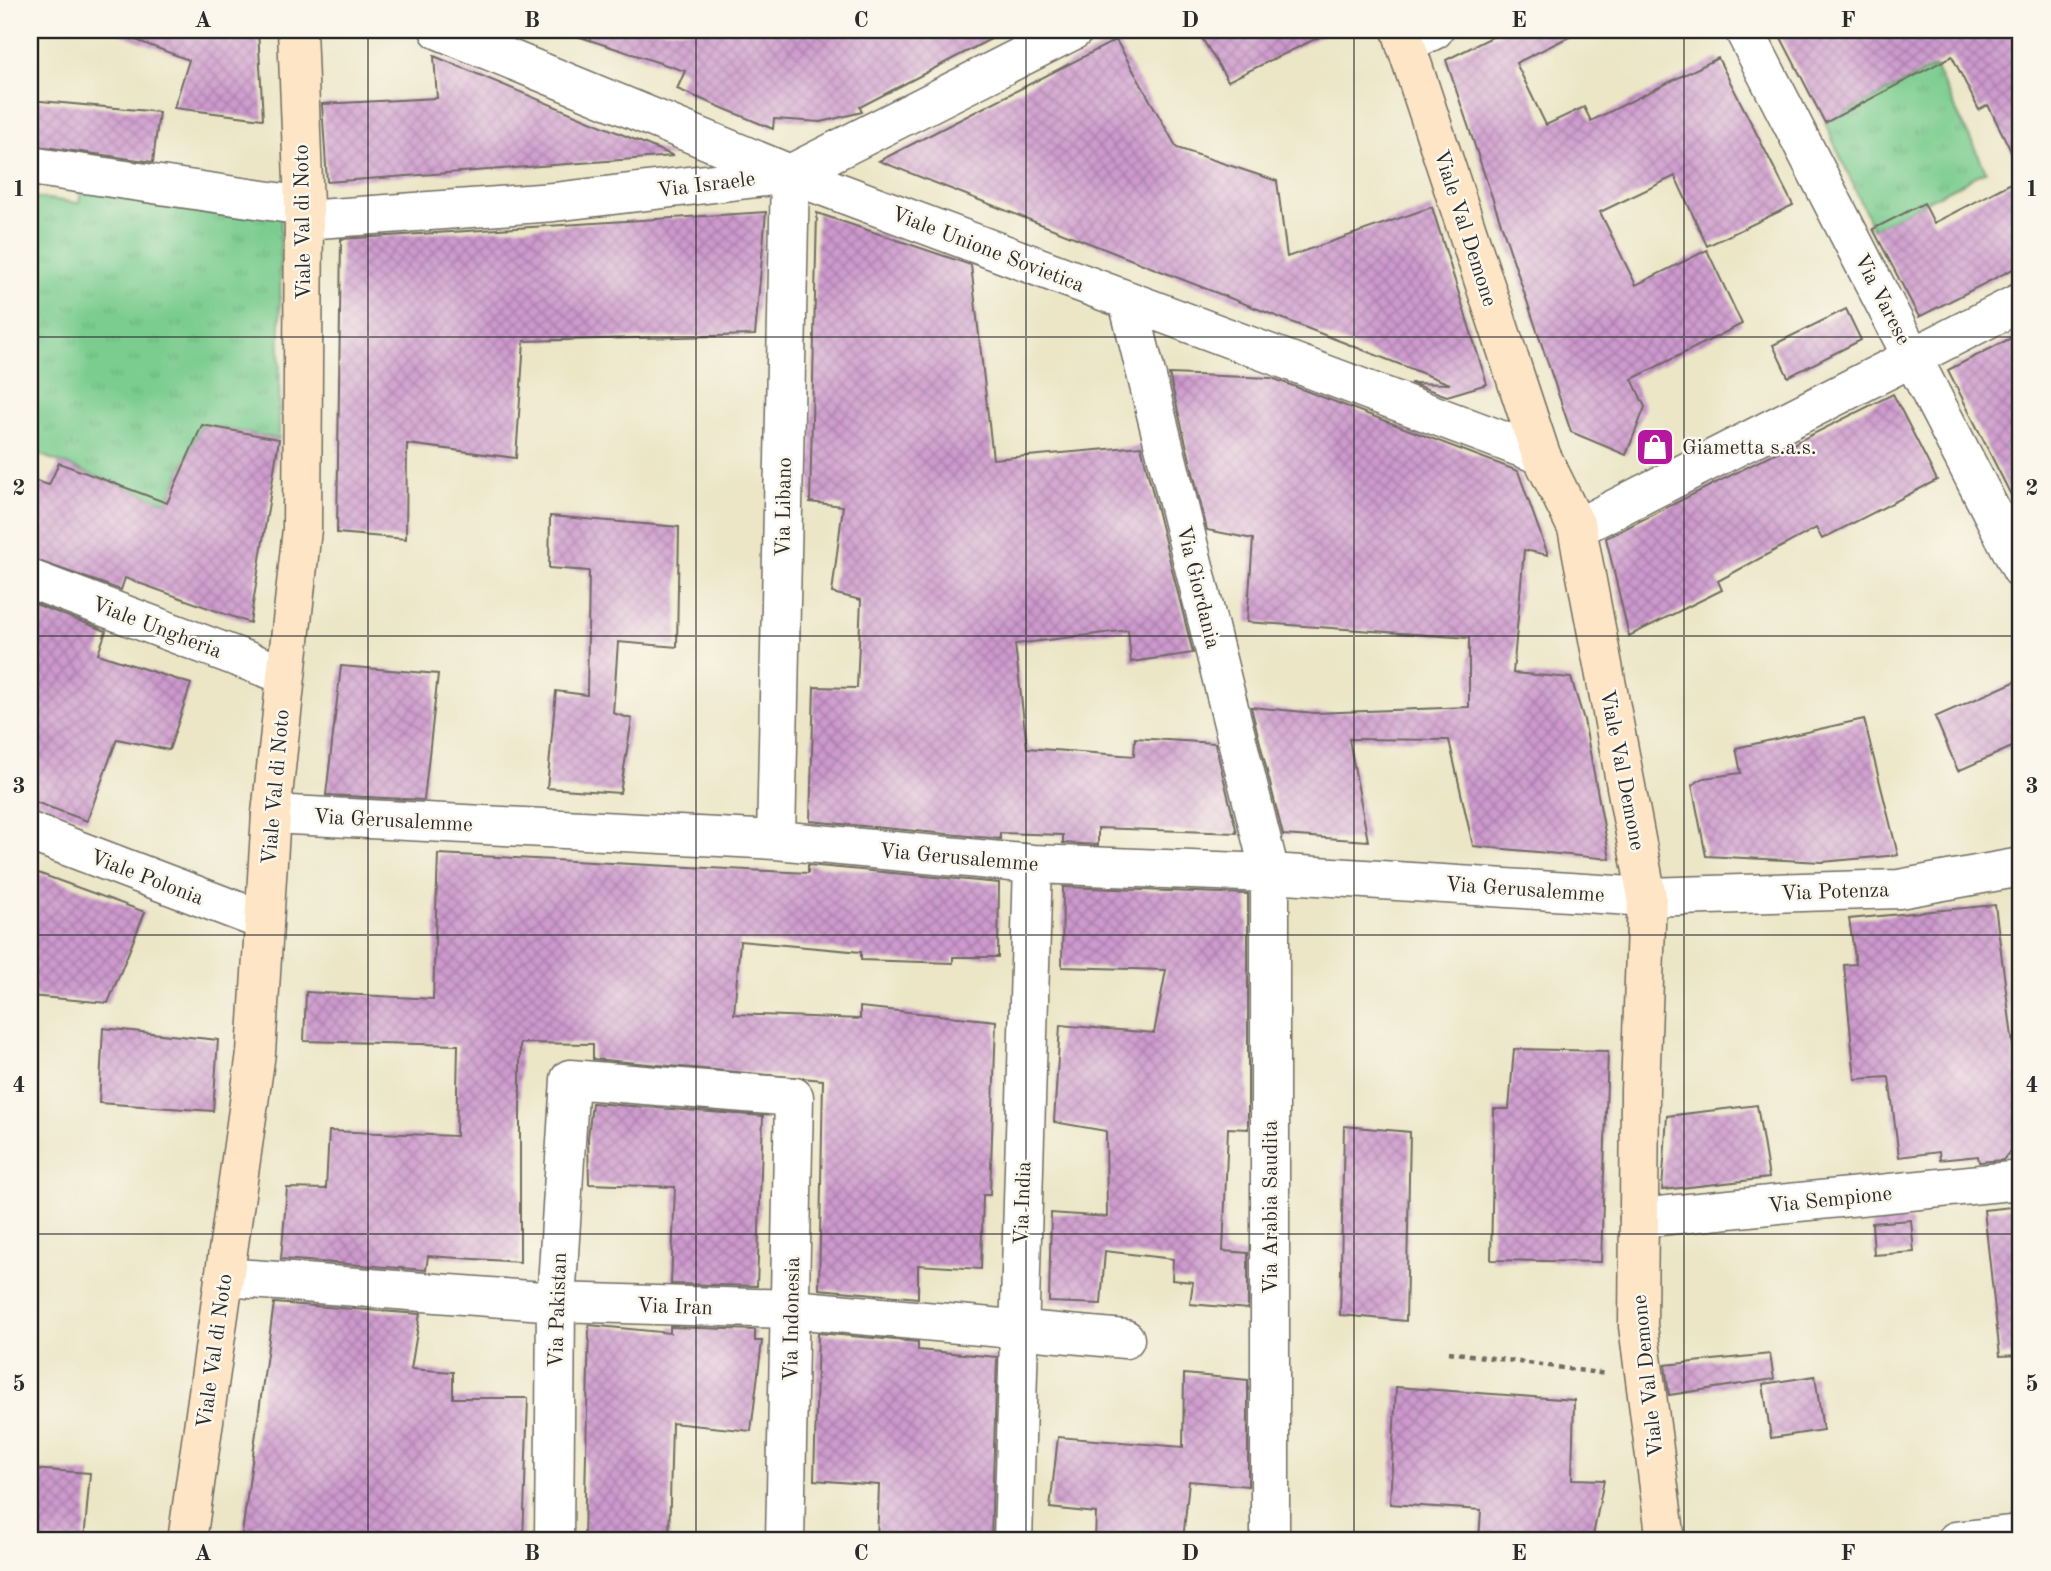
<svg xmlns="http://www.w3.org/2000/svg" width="2051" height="1571" font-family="'Old Standard TT',serif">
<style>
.grass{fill:url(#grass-tufts);stroke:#527c5d;stroke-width:2}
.building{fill:url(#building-cross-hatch)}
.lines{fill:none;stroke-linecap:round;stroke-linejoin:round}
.street-casing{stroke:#6f6c62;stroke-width:41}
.secondary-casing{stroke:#6f6c62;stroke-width:41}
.path{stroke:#6f6c62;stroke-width:4.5;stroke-dasharray:5 5;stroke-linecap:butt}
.street{stroke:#fff;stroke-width:38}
.secondary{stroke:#fee5c5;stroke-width:38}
.grid{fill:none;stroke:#2b2b2b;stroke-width:2;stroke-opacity:0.55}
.labels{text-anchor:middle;stroke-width:5;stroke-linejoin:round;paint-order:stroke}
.street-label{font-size:21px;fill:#2b2b2b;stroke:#fbf7ec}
.poi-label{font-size:21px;fill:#2b2b2b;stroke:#fbf7ec;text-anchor:start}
.neatline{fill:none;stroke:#2b2b2b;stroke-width:2.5}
.grid-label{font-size:23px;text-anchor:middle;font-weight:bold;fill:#2b2b2b}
</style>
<defs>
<pattern id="grass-tufts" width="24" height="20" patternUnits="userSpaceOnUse" patternTransform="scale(1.75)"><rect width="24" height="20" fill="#7acc8f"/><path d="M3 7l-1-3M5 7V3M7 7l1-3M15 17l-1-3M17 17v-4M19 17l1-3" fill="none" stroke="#6aaf7c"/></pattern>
<pattern id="building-cross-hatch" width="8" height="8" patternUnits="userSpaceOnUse" patternTransform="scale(1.75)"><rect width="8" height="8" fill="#ce9ace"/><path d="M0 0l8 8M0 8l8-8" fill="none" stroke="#a77ea7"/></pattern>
</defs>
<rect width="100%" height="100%" fill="#fbf7ec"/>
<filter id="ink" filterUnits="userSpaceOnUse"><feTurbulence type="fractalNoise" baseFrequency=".0143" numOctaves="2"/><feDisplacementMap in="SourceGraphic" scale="14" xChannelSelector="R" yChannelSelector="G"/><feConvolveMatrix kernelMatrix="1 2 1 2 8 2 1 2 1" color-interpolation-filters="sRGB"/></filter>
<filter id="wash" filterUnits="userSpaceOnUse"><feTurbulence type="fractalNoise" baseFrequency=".00686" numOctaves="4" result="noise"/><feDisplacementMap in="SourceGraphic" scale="28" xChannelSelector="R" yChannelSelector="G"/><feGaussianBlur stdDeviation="1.57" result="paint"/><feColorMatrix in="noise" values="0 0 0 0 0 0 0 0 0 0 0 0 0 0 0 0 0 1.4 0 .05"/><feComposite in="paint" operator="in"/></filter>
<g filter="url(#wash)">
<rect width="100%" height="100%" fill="#ece6c7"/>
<path class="grass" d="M1935 67 1986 171 1873 229 1825 123Z
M83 183 281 215 279 439 202 425 167 503 30 451V197L79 203Z"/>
<g id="blocks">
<path class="building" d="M117 30H258L263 119 174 108 189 60 117 33Z
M578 30H1008L860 107 862 112 821 122 774 119 773 129 677 89 685 71 577 36Z
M1197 30H1334L1228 81Z
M1506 30H1583L1516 63 1546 125 1584 107 1591 121 1718 58 1793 205 1707 246 1675 176 1600 212 1636 285 1707 250 1742 324 1632 379 1645 407 1626 455 1571 432 1446 60Z
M1777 30H2021V171L1988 105 1979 110 1952 56 1825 123Z
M1116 40 1177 148 1277 181 1287 257 1432 207 1487 384 1447 396 1410 383 1450 384 879 161Z
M434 56 674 156 327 182 322 104 437 98Z
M30 100 159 112 153 162 30 145Z
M2021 178V265L1919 317 1873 229 1924 203 1934 223Z
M766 212 755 335 524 341 516 458 407 444 406 539 337 533 341 239Z
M817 213 971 265 993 459 1141 446 1193 653 1131 662 1128 630 1015 644 1027 748 1134 756 1135 738 1215 743 1237 833 1098 828V845L1063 843V835L1000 833V839L810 821 814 687 857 688 861 600 832 593 843 506 810 502Z
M1846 309 1861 340 1788 377 1773 345Z
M2021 333V515L1948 370Z
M1169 374 1272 378 1518 471 1548 555 1524 550 1513 673 1571 678 1584 720 1610 859 1473 846 1449 740 1349 739 1368 841 1283 835 1251 707 1315 713 1469 707V638L1247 622 1253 539 1207 530Z
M1893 394 1937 480 1822 539 1816 528 1718 581 1722 590 1629 636 1606 538Z
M202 425 279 439 250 623 125 578 121 590 30 558V479L49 485 59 463 167 503Z
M550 516 679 527 677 647 618 642 613 713 632 719 620 793 547 788 556 691 587 695 589 571 549 568Z
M30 602 106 631 98 654 191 684 169 750 117 739 87 821 30 800Z
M341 666 438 674 424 800 326 795Z
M2021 679V743L1958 771 1935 717Z
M1864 719 1898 855 1822 862 1706 856 1692 785 1704 778 1741 773 1736 748Z
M438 854 808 873V865L999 883 998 957H953V963L861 960V952L740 941 734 1014 860 1019V1007L996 1021 990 1195H983L981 1269 918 1265V1298L819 1289 823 1080 593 1059V1044L520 1043V1262L428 1256 426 1270 281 1259 287 1188 326 1189 329 1131 456 1136 458 1045 304 1041 306 992 433 999Z
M30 870 145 912 108 1003 30 996Z
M1063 887 1248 894V1129L1228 1128 1223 1251 1248 1253V1309L1190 1304 1193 1282 1172 1280 1173 1259 1105 1251 1101 1304 1049 1302 1051 1213 1107 1217 1106 1131 1054 1122 1060 1025 1154 1033 1166 970 1062 967Z
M1995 905 2021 1107V1137L2003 1160 1979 1162 1978 1156 1940 1160 1939 1152 1899 1157 1889 1077 1855 1079 1844 965 1856 964 1849 919Z
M103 1028 218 1040 213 1111 99 1103Z
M1514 1049 1608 1051 1601 1262 1491 1260 1494 1109H1509Z
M592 1103 763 1116 757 1286 671 1284 675 1187 589 1184 588 1138Z
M1757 1105 1769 1178 1662 1190 1667 1116Z
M1344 1126 1410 1132 1406 1321 1340 1315Z
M2021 1206V1355L2000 1356 1984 1210Z
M1911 1220 1914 1252 1874 1255 1872 1223Z
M274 1303 420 1314 411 1369 453 1372V1398H528L523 1541H241Z
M589 1325 670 1333V1327L755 1330V1341H762L751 1431 672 1423 669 1541H584Z
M818 1333 918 1342V1350L997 1357 991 1541H877L879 1485 814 1480Z
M1770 1354 1774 1379 1669 1395 1665 1365Z
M1184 1374 1248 1380V1486L1189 1481 1183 1541H1095L1096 1513 1050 1508 1058 1437 1183 1447Z
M1815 1376 1823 1430 1771 1438 1763 1384Z
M1396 1387 1574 1400 1572 1479 1604 1480 1592 1541H1479L1481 1510 1390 1504Z
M30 1469 90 1473 84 1541H30Z"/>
</g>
</g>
<g filter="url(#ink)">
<use href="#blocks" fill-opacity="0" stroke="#6f6c62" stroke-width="2"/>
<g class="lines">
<defs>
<path id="street" d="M439 30 790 174 1541 455
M1744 30 2021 569
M1405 44 1434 30
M30 166 304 206
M304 220 554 202 790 174 1074 30
M1128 301 1270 873V1541
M1577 528 2021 302
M30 579 285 675
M271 814 776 840 1033 864 1270 873 1647 897 1899 889 2021 867
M30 832 264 921
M776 840 790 174
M1639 1218 2021 1180
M224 1277 556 1302 792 1309 1125 1339
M554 1541 556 1302 570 1079 794 1097 785 1541
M1013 1541 1033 864
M1956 1541 2021 1534"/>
<path id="secondary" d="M1401 30 1541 455 1577 528 1647 897 1640 1090 1638 1326 1666 1541
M187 1541 256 1053 271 814 302 529 304 206 297 30"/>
</defs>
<use href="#street" class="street-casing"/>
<use href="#secondary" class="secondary-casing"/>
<path class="path" d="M1449 1352 1606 1374"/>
<use href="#street" class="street"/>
<use href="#secondary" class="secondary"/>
</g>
</g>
<path class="grid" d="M368 30V1541M696 30V1541M1026 30V1541M1354 30V1541M1684 30V1541M30 337H2021M30 636H2021M30 935H2021M30 1234H2021"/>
<defs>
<symbol id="shop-square" viewBox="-11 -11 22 22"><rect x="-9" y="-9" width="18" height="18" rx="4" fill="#b5179e" stroke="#fbf7ec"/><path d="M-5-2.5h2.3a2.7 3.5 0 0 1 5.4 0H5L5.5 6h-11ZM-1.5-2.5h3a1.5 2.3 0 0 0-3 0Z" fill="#fff"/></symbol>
</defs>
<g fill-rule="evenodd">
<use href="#shop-square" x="1633" y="425" width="44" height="44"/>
</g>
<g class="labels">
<g class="street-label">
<text transform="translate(706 184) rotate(-7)" y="7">Via Israele</text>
<text transform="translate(302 222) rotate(-91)" y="7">Viale Val di Noto</text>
<text transform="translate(1466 228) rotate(72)" y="7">Viale Val Demone</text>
<text transform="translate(988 249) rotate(21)" y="7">Viale Unione Sovietica</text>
<text transform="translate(1883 299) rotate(63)" y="7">Via Varese</text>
<text transform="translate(783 507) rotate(-89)" y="7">Via Libano</text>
<text transform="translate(1199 587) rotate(76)" y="7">Via Giordania</text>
<text transform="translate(157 627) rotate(21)" y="7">Viale Ungheria</text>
<text transform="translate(1623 770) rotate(79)" y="7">Viale Val Demone</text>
<text transform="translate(275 787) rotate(-85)" y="7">Viale Val di Noto</text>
<text transform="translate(393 820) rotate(3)" y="7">Via Gerusalemme</text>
<text transform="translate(959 857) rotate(5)" y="7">Via Gerusalemme</text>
<text transform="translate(147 877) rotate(21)" y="7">Viale Polonia</text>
<text transform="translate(1525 889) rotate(4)" y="7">Via Gerusalemme</text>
<text transform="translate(1835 891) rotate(-2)" y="7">Via Potenza</text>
<text transform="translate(1830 1199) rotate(-6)" y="7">Via Sempione</text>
<text transform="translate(1022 1203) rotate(-88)" y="7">Via India</text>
<text transform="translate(1270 1207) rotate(-90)" y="7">Via Arabia Saudita</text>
<text transform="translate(675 1306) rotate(2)" y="7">Via Iran</text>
<text transform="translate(557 1310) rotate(-88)" y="7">Via Pakistan</text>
<text transform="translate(791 1319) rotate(-89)" y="7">Via Indonesia</text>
<text transform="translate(214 1351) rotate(-82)" y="7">Viale Val di Noto</text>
<text transform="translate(1647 1376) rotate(-96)" y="7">Viale Val Demone</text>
</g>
<g class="poi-label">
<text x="1682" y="454">Giametta s.a.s.</text>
</g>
</g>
<rect width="2051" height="1571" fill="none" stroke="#fbf7ec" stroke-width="77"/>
<rect x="38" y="38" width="1974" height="1494" class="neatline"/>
<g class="grid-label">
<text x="203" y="27">A</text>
<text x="532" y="27">B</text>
<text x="861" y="27">C</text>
<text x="1190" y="27">D</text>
<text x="1519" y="27">E</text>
<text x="1848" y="27">F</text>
<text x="19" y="196">1</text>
<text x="2032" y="196">1</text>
<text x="19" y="495">2</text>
<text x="2032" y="495">2</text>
<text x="19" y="793">3</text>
<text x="2032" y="793">3</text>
<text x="19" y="1092">4</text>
<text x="2032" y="1092">4</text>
<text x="19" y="1391">5</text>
<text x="2032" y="1391">5</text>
<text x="203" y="1560">A</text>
<text x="532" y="1560">B</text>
<text x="861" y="1560">C</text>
<text x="1190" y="1560">D</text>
<text x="1519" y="1560">E</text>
<text x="1848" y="1560">F</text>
</g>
</svg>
